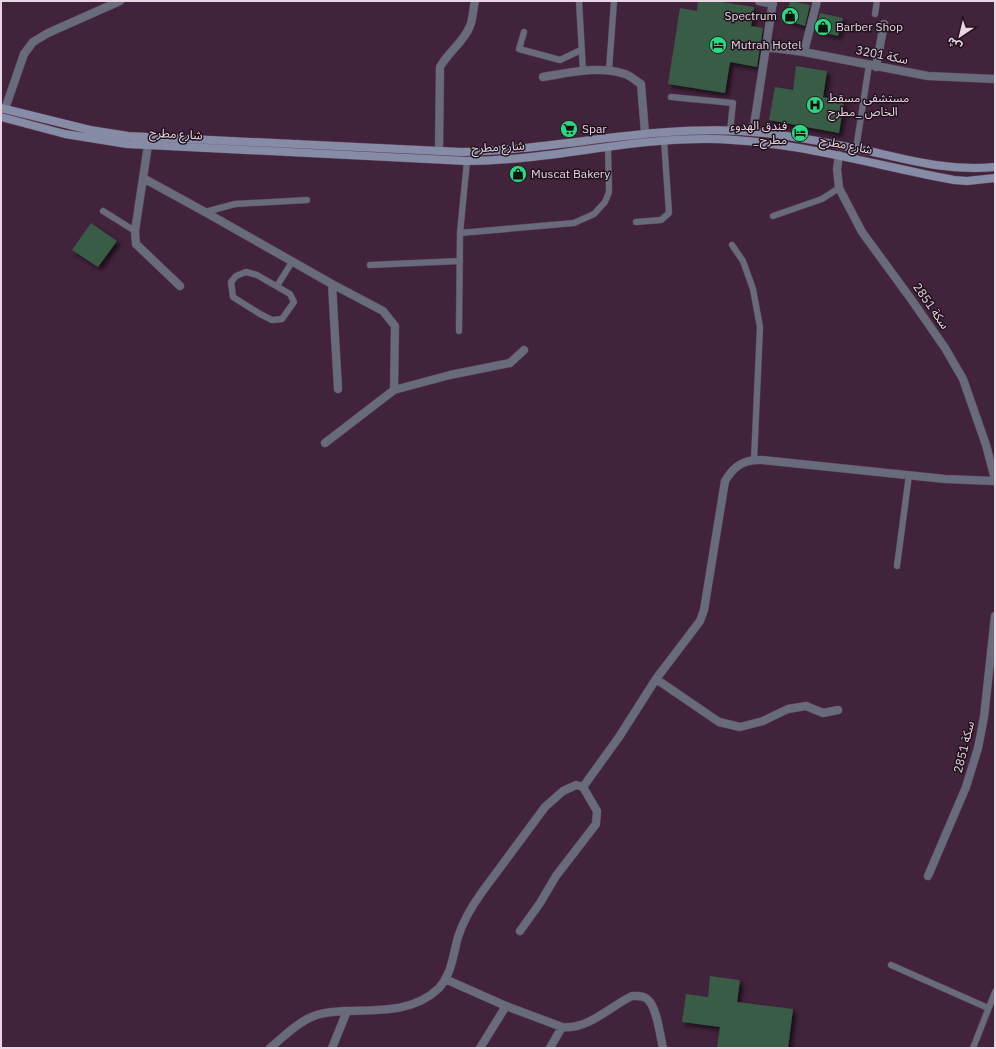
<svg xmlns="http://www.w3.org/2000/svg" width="996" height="1049" font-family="'IBM Plex Sans','Noto Sans Arabic',sans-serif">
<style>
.building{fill:#375c45;filter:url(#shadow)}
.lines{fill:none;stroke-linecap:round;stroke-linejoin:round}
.lane-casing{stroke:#5c3f56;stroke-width:7}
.street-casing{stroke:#5c3f56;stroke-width:9}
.secondary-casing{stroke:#5c3f56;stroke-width:9}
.lane{stroke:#676b7b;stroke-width:6}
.street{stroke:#676b7b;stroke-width:8}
.secondary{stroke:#878ca6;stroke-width:8}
.labels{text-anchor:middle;stroke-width:3;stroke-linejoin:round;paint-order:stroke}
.poi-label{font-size:12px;fill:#e9d5e4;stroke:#20121c;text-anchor:start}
.street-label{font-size:12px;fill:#e9d5e4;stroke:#20121c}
</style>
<defs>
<filter id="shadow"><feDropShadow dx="3.5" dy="3.5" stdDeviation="2" flood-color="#0009"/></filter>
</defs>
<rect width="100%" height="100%" fill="#41233b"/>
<path class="building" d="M698 1H715L754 7 751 26 763 28 757 67 730 62 725 93 668 84 680 8 697 11Z
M790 1 810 5 805 26 785 20Z
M820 13 843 18 838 36 816 31V28Z
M796 66 827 71 823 97 844 102 839 133 769 120 775 87 793 90Z
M91 223 117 241 98 267 72 250Z
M710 976 740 980 737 1002 793 1009 788 1048H717L720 1027 682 1022 686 994 708 997Z"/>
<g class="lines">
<defs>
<path id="lane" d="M579 1 583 71
M875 14 877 1
M524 32 519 49 560 60 581 50
M609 70 614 1
M671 97 733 103 730 131
M856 149 869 65
M103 211 135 231
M205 212 235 204 307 200
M773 216 822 199 839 188
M636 222 661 220 669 213 664 140
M460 233 574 223 594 214 605 202 609 192 608 148
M732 245 743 261 753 289 760 327 754 460
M370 265 460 261
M246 272 257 275 290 294 294 302 282 319 272 320 260 314 233 297 231 282 236 276Z
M277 286 292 262
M459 331 460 233 467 161
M897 566 909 475
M891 965 988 1008
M973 1048 995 992"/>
<path id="street" d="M759 1 773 4
M766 47 804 52 928 76 995 79
M804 52 817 1
M876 67 884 24
M543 77C569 73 600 65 625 74 631 76 636 81 641 84L645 133
M5 109 24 54 33 42 48 33 120 1
M753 132 773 1
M148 145 135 231 136 244 180 286
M439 151 440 67C448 52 464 42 470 26 473 19 473 9 475 1
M839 155 837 169 839 188 862 232 911 299 945 348 963 379 986 445 995 479
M143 178 205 212 332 284 383 311 395 326 394 390
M332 284 338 389
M325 443 394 390 450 375 510 363 524 350
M656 679 719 722 740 727 763 721 788 709 806 706 823 713 838 710
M928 876 966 787 978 748 984 717 995 616
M520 931 540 903 556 876 596 824 597 811 583 787
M445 979 506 1006 562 1027C588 1030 609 1007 632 996 637 996 643 995 647 999 657 1006 660 1036 663 1048
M270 1048C282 1038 299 1021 314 1016 323 1012 334 1012 344 1011 376 1010 414 1013 439 988 452 973 453 955 458 937 463 921 472 906 482 892L545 807 563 791 576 785 583 787 619 737 656 679 700 621 704 610 725 481C734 466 744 459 762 460L945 479 995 481
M332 1048 347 1011
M480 1048 506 1006
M550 1048 562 1027"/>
<path id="secondary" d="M1 108 90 130 128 136 461 152C556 150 646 126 741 131 786 134 829 143 873 152 916 162 950 171 995 167
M1 117 65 134 127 144 467 161C548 161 628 138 709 139 792 140 873 165 954 180L967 181 995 178"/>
</defs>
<use href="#lane" class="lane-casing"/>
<use href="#street" class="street-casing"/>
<use href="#secondary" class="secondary-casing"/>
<use href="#lane" class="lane"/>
<use href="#street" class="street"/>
<use href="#secondary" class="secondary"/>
</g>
<defs>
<symbol id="shop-disc" viewBox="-11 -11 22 22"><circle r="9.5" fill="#2ed883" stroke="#20121c"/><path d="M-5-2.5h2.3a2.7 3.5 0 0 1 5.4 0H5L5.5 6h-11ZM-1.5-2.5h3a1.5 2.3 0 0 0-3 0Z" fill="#111"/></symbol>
<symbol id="hotel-disc" viewBox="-11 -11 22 22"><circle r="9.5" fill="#2ed883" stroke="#20121c"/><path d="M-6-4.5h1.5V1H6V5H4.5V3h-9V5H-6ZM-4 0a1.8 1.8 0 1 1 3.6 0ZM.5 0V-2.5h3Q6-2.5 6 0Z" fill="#111"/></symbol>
<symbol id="hospital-disc" viewBox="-11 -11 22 22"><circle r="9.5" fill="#2ed883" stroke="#20121c"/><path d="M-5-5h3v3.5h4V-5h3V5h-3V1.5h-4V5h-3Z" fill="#111"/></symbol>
<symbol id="supermarket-disc" viewBox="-11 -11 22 22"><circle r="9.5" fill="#2ed883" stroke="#20121c"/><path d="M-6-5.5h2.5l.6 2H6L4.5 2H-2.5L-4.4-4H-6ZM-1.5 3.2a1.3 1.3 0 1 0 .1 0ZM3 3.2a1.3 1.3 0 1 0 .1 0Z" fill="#111"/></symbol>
</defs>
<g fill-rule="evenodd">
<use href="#shop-disc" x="780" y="6" width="20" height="20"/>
<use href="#shop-disc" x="813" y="17" width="20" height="20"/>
<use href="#hotel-disc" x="708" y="35" width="20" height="20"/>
<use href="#hospital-disc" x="805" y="95" width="20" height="20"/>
<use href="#supermarket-disc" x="559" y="119" width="20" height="20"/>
<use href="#hotel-disc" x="790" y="123" width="20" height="20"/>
<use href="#shop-disc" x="508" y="164" width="20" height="20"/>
</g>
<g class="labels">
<g class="poi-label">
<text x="777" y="20" text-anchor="end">Spectrum</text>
<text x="836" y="31">Barber Shop</text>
<text x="731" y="49">Mutrah Hotel</text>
<text x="828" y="102">مستشفى مسقط<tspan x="828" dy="14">الخاص _مطرح</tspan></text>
<text x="787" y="130" text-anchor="end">فندق الهدوء<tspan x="787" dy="14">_مطرح</tspan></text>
<text x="582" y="133">Spar</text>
<text x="531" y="178">Muscat Bakery</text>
</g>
<g class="street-label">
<text transform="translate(882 55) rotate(11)" y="4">سكة 3201</text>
<text transform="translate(176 134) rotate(3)" y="4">شارع مطرح</text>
<text transform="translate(846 145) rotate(11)" y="4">شارع مطرح</text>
<text transform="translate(498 147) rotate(-3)" y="4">شارع مطرح</text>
<text transform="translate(931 306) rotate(55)" y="4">سكة 2851</text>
<text transform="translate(964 747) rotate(-76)" y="4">سكة 2851</text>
</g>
</g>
<rect width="996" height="1049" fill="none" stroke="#e9d5e4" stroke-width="4"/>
<g transform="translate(960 36) rotate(215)" stroke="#20121c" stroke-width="3" paint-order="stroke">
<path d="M0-3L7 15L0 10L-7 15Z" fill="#e9d5e4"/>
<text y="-6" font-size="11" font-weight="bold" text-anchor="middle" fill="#e9d5e4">ش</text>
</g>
</svg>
